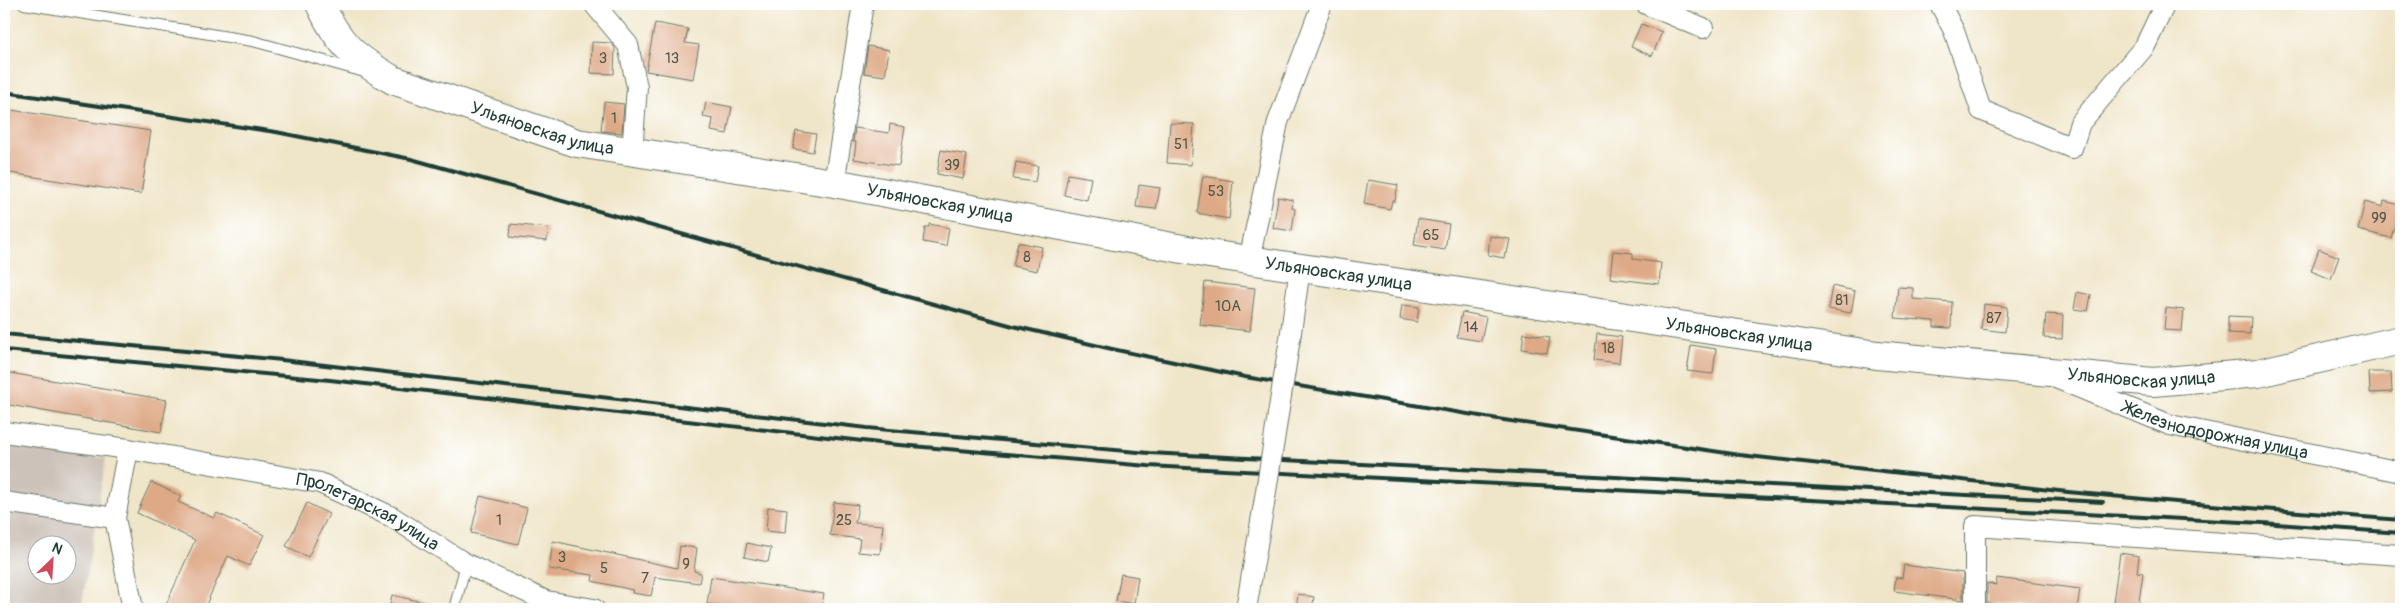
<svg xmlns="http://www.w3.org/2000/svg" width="2405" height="613" font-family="Pangolin,sans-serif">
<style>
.industrial{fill:#ccc2b9;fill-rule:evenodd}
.building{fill:#dea986}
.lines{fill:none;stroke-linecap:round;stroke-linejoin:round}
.lane-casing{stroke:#687868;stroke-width:12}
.street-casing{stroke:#687868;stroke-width:22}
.secondary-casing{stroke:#687868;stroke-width:30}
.lane{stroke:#fff;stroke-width:10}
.street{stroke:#fff;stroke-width:20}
.secondary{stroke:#fff;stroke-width:28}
.rail{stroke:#1f3d34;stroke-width:4}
.street-bridge-casing{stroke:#687868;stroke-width:22;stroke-linecap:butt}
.street-bridge{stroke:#fff;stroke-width:20}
.labels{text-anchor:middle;stroke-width:4;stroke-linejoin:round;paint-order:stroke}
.number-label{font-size:15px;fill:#4f5848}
.street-label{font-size:18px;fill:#1f3d34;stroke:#fff}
</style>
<rect width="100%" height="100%" fill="#fff"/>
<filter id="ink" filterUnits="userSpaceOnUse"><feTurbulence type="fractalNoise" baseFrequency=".02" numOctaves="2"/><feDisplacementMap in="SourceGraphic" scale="10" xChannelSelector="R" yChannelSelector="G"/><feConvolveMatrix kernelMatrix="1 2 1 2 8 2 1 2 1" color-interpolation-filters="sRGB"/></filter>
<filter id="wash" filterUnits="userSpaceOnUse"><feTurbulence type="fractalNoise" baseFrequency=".0096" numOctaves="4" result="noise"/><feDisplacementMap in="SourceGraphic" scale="20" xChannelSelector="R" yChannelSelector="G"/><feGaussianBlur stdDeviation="1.12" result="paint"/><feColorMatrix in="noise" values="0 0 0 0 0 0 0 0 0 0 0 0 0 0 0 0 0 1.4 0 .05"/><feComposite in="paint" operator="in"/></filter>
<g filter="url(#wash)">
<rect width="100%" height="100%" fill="#efe5c8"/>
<path class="industrial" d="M4 445 106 458 81 609H4ZM38 546H68V576H38Z"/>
<g id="blocks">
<path class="building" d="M655 23 688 29 685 43 699 45 693 79 646 71Z
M1641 24 1662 32 1652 56 1631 47Z
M592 42 611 43 615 48 614 74 591 73Z
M868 46 889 50 885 76 864 73Z
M604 102 624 104 622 133 601 131Z
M706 102 732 107 727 134 711 131 713 119 703 117Z
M4 109 151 131 141 194 4 172Z
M1170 123 1194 124 1191 165 1167 163Z
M890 124 905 127 899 166 854 159 856 142H853L855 128 889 133Z
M796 131 816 134 813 152 793 149Z
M941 150 967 155 963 179 937 174Z
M1016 162 1038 166 1035 182 1013 179Z
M1068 174 1091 178 1087 200 1064 195Z
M1203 176 1233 181 1229 219 1197 213Z
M1368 180 1398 185 1395 201H1392L1390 209 1364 204Z
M1139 185 1160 188 1156 209 1136 207Z
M1278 197 1293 200 1292 208 1295 209 1292 231 1273 228Z
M2384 201 2400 205 2391 238 2358 230 2365 202 2383 207Z
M1418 219 1449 224 1445 250 1414 245Z
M511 224 548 228 547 241 510 237Z
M929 224 949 228 946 246 923 242 925 227H929Z
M1490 236 1510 239 1507 253H1505L1504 258 1488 255Z
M1018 242 1042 247 1037 271 1013 266Z
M2319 249 2339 257 2331 279 2311 271Z
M1613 251 1633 253V259L1661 263 1659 284 1610 278Z
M1205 282 1255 288 1250 331 1200 325Z
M1832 286 1855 291 1851 313 1828 309Z
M1898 287 1913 288V299L1952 302 1951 328 1934 327V321L1895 318Z
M2077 292 2091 295 2088 311 2074 309Z
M1984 304 2007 307 2005 332 1981 329Z
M1402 305 1419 307 1417 322 1400 319Z
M2166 308 2184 310 2182 331 2164 330Z
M1462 312 1486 317 1481 341 1457 337Z
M2046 314 2063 315 2062 339 2044 338Z
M2228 316 2251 317 2250 334 2228 333Z
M1524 333 1550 337 1547 353 1522 349Z
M1597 334 1622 337 1619 363 1594 360Z
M1691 345 1716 349 1713 374 1687 371Z
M4 372 167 400 161 432 4 404Z
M2369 372H2391L2392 392 2370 393Z
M151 482 181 496 178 502 214 518 217 513 264 535 249 566 228 556 204 609H164L195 540 137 513Z
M480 496 527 508 518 544 471 533Z
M834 502 858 505 855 523 883 525 880 554 858 552 860 539 830 535Z
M307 503 329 514 308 557 286 546Z
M768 507 787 509 785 533 766 531Z
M553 541 677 568 680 546 697 548 694 571 701 573 699 583 655 577 651 596 632 593 633 590 592 581 593 575 549 569Z
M747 543 771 548 768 562 744 557Z
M2120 553 2139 556 2137 572 2143 573 2138 609H2112Z
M1904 565 1963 573V600L1894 591 1896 577 1902 578Z
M1121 574 1138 577 1134 604 1116 601Z
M711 577 824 594 821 609H747L707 604Z
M1997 578 2080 589 2077 609H2031L1987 603V583L1996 585Z
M1298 594 1314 597 1312 609H1296Z
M392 595 431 604 430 609H389Z"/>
</g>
</g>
<g filter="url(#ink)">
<use href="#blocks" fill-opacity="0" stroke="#687868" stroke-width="1"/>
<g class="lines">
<defs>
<path id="lane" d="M24 4 253 41 361 71
M454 609 466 564"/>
<g id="street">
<path d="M594 4 628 45 637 87 632 152"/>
<path d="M1646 4 1703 28"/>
<path d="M1940 4 1954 31 1981 110 2072 148 2080 123 2145 46 2165 4"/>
<path d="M834 183 863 4"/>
<path d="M1249 261 1278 122 1322 4"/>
<path d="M1291 332 1300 268"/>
<path id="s1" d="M2056 378 2170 425 2401 472"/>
<path id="s2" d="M4 432 128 449 320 483 392 517 466 564 546 601 594 609"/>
<path d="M128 449 115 518 133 609"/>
<path d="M4 502 115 518"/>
<path d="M1246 609 1264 504"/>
<path d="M1975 609V526L2401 555"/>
</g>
<g id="secondary">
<path id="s3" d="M320 4C339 45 354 57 393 80L577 143 834 183 1209 254 1877 355 2153 382 2258 373 2401 340"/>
</g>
</defs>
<use href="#lane" class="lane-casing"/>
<use href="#street" class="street-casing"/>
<use href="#secondary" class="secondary-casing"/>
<use href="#lane" class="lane"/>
<use href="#street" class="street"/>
<use href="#secondary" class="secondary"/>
<path class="rail" d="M4 92 276 132 411 159 1013 326 1112 349 1245 377 1504 420 1740 455 2068 492 2198 504 2401 520
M4 334 282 360 867 428 1149 453 2103 502
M4 350 330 380 888 444 1148 466 2262 523 2401 533"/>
<defs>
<path id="street-bridge" d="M1264 504 1291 332"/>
</defs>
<use href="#street-bridge" class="street-bridge-casing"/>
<use href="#street-bridge" class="street-bridge"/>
</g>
</g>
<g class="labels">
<g class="number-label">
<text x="603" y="63">3</text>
<text x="672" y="63">13</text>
<text x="614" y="123">1</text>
<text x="1181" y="149">51</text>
<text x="952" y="170">39</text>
<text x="1216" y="196">53</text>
<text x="2379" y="223">99</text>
<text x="1431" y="240">65</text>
<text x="1027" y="262">8</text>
<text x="1842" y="305">81</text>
<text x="1228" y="311">10А</text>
<text x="1994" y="323">87</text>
<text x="1471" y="332">14</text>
<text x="1608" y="353">18</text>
<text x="499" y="525">1</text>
<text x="844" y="525">25</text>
<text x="562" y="562">3</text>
<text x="686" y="569">9</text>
<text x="604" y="573">5</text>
<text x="645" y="583">7</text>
</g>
<g class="street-label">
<text dy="6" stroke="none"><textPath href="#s3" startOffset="265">Ульяновская улица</textPath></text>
<text dy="6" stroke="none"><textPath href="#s3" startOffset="670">Ульяновская улица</textPath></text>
<text dy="6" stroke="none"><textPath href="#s3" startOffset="1075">Ульяновская улица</textPath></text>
<text dy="6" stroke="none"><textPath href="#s3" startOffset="1480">Ульяновская улица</textPath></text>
<text dy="6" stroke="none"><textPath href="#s3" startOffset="1885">Ульяновская улица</textPath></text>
<text dy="6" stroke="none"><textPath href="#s1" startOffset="169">Железнодорожная улица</textPath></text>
<text dy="6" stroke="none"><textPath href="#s2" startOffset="375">Пролетарская улица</textPath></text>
</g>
</g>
<rect width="2405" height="613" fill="none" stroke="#fff" stroke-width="20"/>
<g transform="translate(52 560) rotate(25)"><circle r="24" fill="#ffffff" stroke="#a5b1ae"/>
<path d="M0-4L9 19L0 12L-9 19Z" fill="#d1495b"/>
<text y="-8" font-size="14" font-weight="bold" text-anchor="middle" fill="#1f3d34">N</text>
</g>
</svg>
